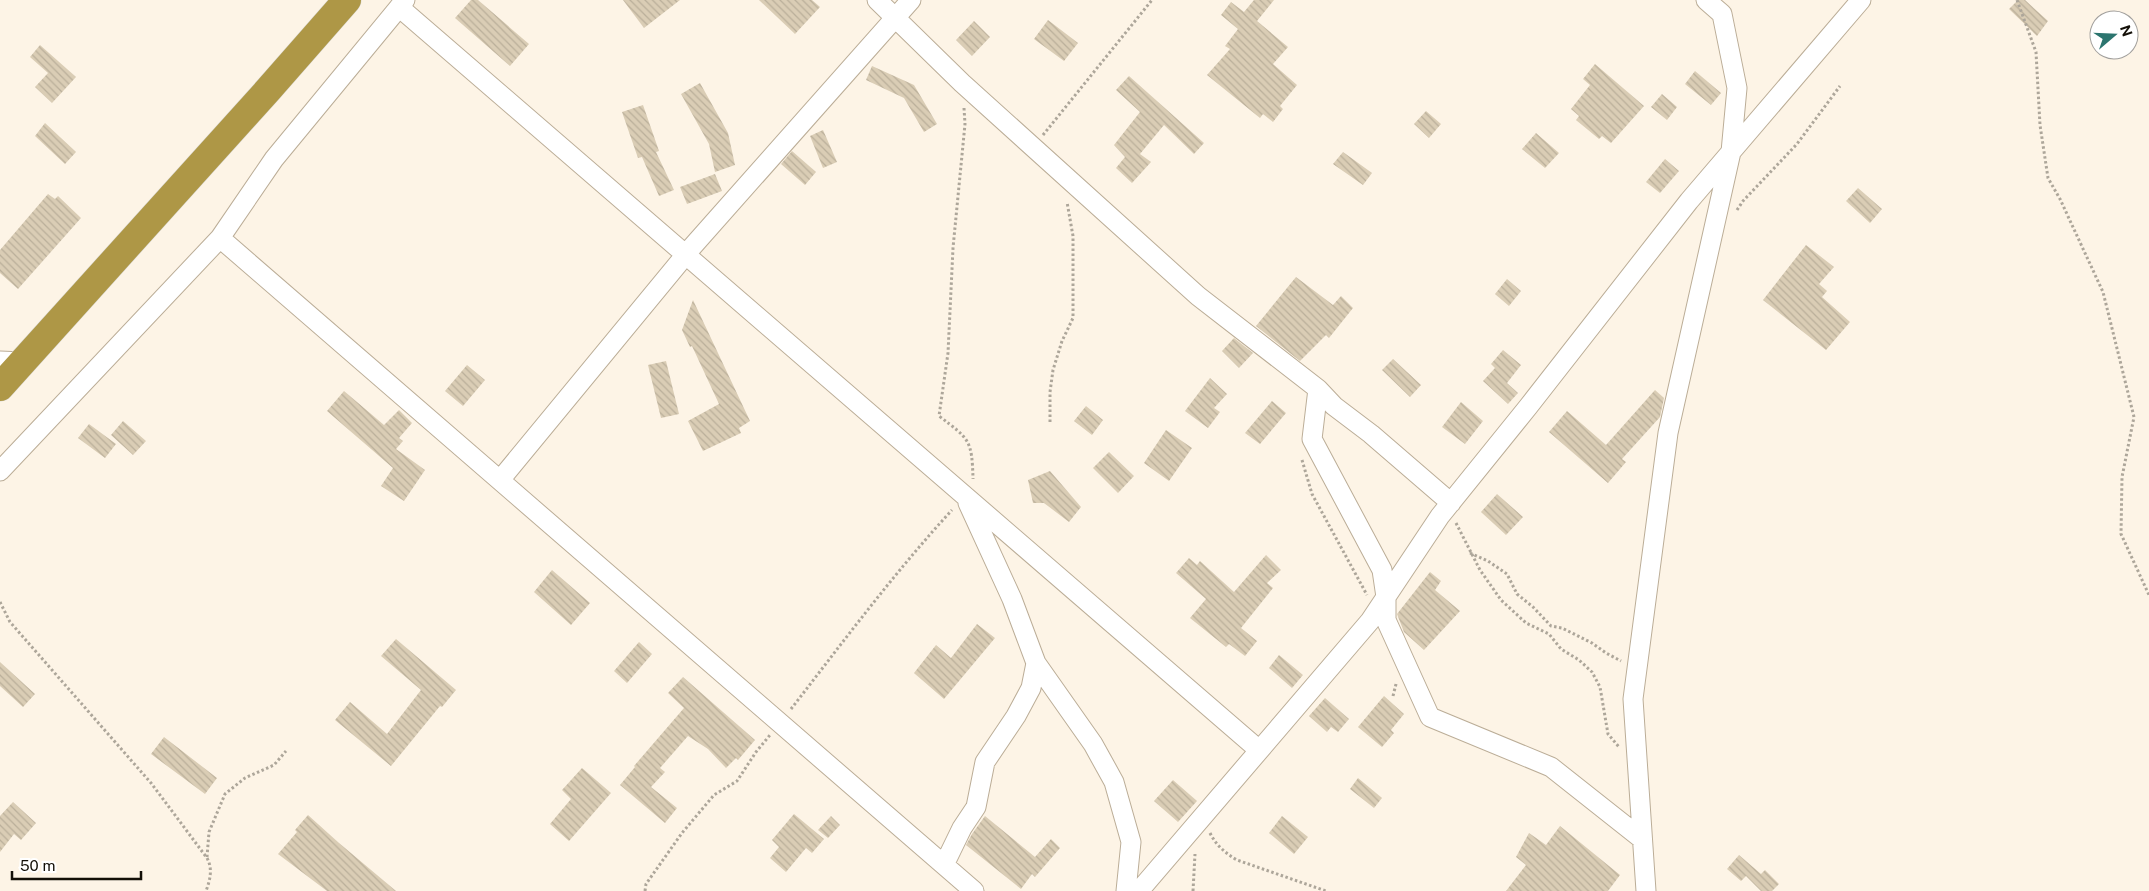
<svg xmlns="http://www.w3.org/2000/svg" width="2149" height="891" font-family="'Public Sans',sans-serif">
<style>
.building{fill:url(#building-back-hatch)}
.lines{fill:none;stroke-linecap:round;stroke-linejoin:round}
.minor-casing{stroke:#bbad97;stroke-width:21}
.highway-casing{stroke:#d9d9d7;stroke-width:29}
.path{stroke:#ada69a;stroke-width:3;stroke-dasharray:2.5 2.5;stroke-linecap:butt}
.minor{stroke:#fff;stroke-width:19}
.highway{stroke:#ae9746;stroke-width:28}
</style>
<defs>
<pattern id="building-back-hatch" width="6" height="6" patternUnits="userSpaceOnUse" patternTransform="scale(1.25)"><rect width="6" height="6" fill="#dacdb5"/><path d="M-1 5l2 2M0 0l6 6M5-1l2 2" fill="none" stroke="#baaf9a"/></pattern>
</defs>
<rect width="100%" height="100%" fill="#fdf4e6"/>
<path class="building" d="M471 0H478L529 44 510 66 455 18Z
M623 0H680L644 28Z
M759 0H812L820 7 795 34Z
M1254 0H1274L1257 21 1288 47 1273 64 1297 85 1280 106 1283 109 1273 122 1263 114 1260 118 1207 75 1230 49 1225 46 1238 29 1221 15 1231 2 1244 12Z
M2018 0H2025L2048 21 2037 36 2009 9Z
M1048 20 1078 43 1064 61 1034 39Z
M974 21 990 37 972 56 956 40Z
M40 45 76 77 52 103 35 87 48 73 30 57Z
M1595 64 1644 106 1611 143 1602 136 1599 139 1576 120 1579 116 1571 109 1590 85 1583 79Z
M872 66 914 85 937 124 924 132 904 98 866 80Z
M1695 71 1721 93 1711 105 1685 84Z
M1129 76 1204 143 1194 154 1164 125 1140 154 1151 162 1132 183 1116 168 1125 157 1114 145 1140 112 1116 90Z
M700 83 728 133 735 165 715 172 709 144 681 94Z
M1662 94 1677 107 1667 120 1651 107Z
M643 105 659 151 656 152 674 190 659 196 642 157 638 158 622 112Z
M1426 111 1441 124 1429 138 1414 124Z
M45 123 76 152 65 164 35 136Z
M823 130 837 162 823 168 810 136Z
M1536 133 1559 153 1545 168 1522 149Z
M792 151 816 172 805 185 781 164Z
M1343 152 1372 173 1363 185 1333 164Z
M1665 159 1679 171 1660 193 1646 182Z
M715 174 722 191 687 204 680 187Z
M1858 188 1882 209 1870 223 1846 201Z
M48 194 55 199 58 196 81 218 18 289 0 273V250Z
M1806 245 1834 267 1819 284 1827 291 1822 297 1850 322 1826 350 1763 300Z
M1296 277 1333 305 1341 296 1353 308 1329 338 1326 335 1300 361 1256 326Z
M1507 279 1521 291 1509 306 1495 294Z
M693 300 750 421 739 428 741 433 703 451 688 421 719 404 692 346 690 347 682 330Z
M1234 338 1253 353 1239 368 1222 351Z
M1503 350 1521 365 1507 383 1518 393 1508 404 1483 381 1495 368 1491 364Z
M1393 359 1421 385 1410 397 1382 370Z
M666 361 679 414 661 418 648 365Z
M467 365 485 380 463 406 445 391Z
M1210 378 1227 394 1214 408 1220 412 1208 428 1185 411Z
M1655 390 1664 398 1660 417 1622 459 1626 462 1608 483 1549 432 1567 411 1606 445Z
M344 391 384 425 399 410 412 423 399 438 403 441 396 449 425 470 404 501 381 486 393 468 327 411Z
M1272 401 1286 413 1260 444 1245 433Z
M1461 402 1483 421 1465 444 1442 427Z
M1086 406 1103 420 1092 435 1074 421Z
M123 421 146 441 133 455 111 435Z
M89 424 116 444 105 458 78 438Z
M1166 430 1192 448 1169 481 1144 463Z
M1109 452 1134 476 1118 493 1093 468Z
M1050 471 1081 507 1069 522 1044 503H1033L1028 480Z
M1497 494 1523 517 1506 535 1481 512Z
M1266 555 1281 570 1267 583 1273 588 1241 628 1257 641 1245 656 1229 644 1226 647 1190 618 1206 599 1176 573 1189 558 1197 565 1200 561 1234 592Z
M552 570 590 603 571 625 534 592Z
M1430 572 1441 581 1435 590 1460 611 1424 650 1404 632 1397 614Z
M977 624 995 638 944 699 914 673 936 645 951 658Z
M396 639 456 690 442 707 440 706 391 766 335 720 350 702 387 734 421 690 381 656Z
M639 642 652 654 627 683 614 671Z
M1279 655 1303 675 1292 688 1269 668Z
M0 662 35 694 23 707 0 686Z
M683 677 755 740 738 760 736 758 726 768 708 749 688 736 660 768 665 772 651 787 677 808 665 823 620 785 635 767 634 766 684 708 668 693Z
M1384 696 1404 714 1391 730 1394 733 1382 747 1358 727Z
M1325 698 1349 719 1338 732 1331 727 1327 732 1309 716Z
M164 737 217 778 205 794 151 754Z
M582 768 611 793 569 841 550 824 571 799 562 790Z
M1358 778 1382 798 1374 808 1350 789Z
M1173 780 1197 801 1178 822 1154 801Z
M13 802 36 823 21 840 14 834 0 852V816Z
M794 814 824 839 812 853 806 848 786 872 770 858 779 847 772 840Z
M308 815 339 843 396 891H327L278 854 297 832 295 830Z
M831 816 840 825 828 838 818 830Z
M985 816 1035 857 1051 839 1060 848 1035 877 1032 874 1021 889 966 845 972 834Z
M1282 816 1308 837 1294 854 1269 833Z
M1560 826 1620 875 1608 891H1506L1526 865 1516 857 1529 833 1546 845Z
M1739 855 1761 874 1765 870 1779 884 1772 891H1761L1746 876 1741 881 1727 869Z"/>
<g class="lines">
<defs>
<path id="minor" d="M877 0 962 83 1198 296 1318 389 1312 439 1382 570 1386 597V620L1430 717 1551 767 1642 839
M399 7 1259 750
M220 238 974 891
M0 361 23 362
M1318 389 1334 406 1371 434 1451 503
M0 471 220 238 274 159 405 0
M500 480 692 247 911 0
M968 503 1012 599 1036 663 1093 744 1114 782 1131 842 1126 891
M944 865 962 828 976 807 985 762 1016 716 1031 688 1036 663
M1139 891 1370 621 1440 516 1528 407 1689 201 1861 0
M1646 891 1633 699 1668 433 1731 152 1737 88 1722 14 1706 0"/>
<path id="highway" d="M0 387 268 90 347 0"/>
</defs>
<use href="#minor" class="minor-casing"/>
<use href="#highway" class="highway-casing"/>
<path class="path" d="M2017 0 2036 52 2040 125 2048 178 2060 199 2103 292 2134 417 2122 477 2121 534 2149 595
M964 108 965 124 953 248 948 353 939 416C969 439 972 439 973 479
M1043 135 1152 0
M1737 210 1743 201 1797 144 1840 86
M1050 422V392L1053 370 1062 341 1073 318V236L1067 202
M1302 460 1312 494 1367 595
M1456 523 1480 570 1501 600 1526 623 1549 634 1561 649 1579 660 1592 672 1600 687 1608 734 1619 747
M1470 553 1488 561 1507 574 1517 594 1533 607 1551 626 1562 628 1592 643 1606 653 1621 661
M0 602 10 622 151 783 207 858C213 869 210 880 206 891
M1393 696 1396 684
M791 709C843 642 894 573 952 510
M1210 833C1216 845 1225 853 1237 860L1326 891
M207 857 209 832 225 794 245 778 274 765 286 751
M645 891 646 884 682 833 714 795 737 781 756 752 770 735
M1193 891 1195 854"/>
<use href="#minor" class="minor"/>
<use href="#highway" class="highway"/>
</g>
<g transform="translate(2114 35) rotate(71)"><circle r="24" fill="#ffffff" stroke="#a19f9c"/>
<path d="M0-4L9 19L0 12L-9 19Z" fill="#2c756f"/>
<text y="-8" font-size="14" font-weight="bold" text-anchor="middle" fill="#130f07">N</text>
</g>
<path d="M12 871v8h129v-8" fill="none" stroke="#130f07" stroke-width="2.5"/>
<text x="20" y="871" font-size="15" fill="#130f07" stroke="#ffffff" stroke-width="4" paint-order="stroke">50 m</text>
</svg>
